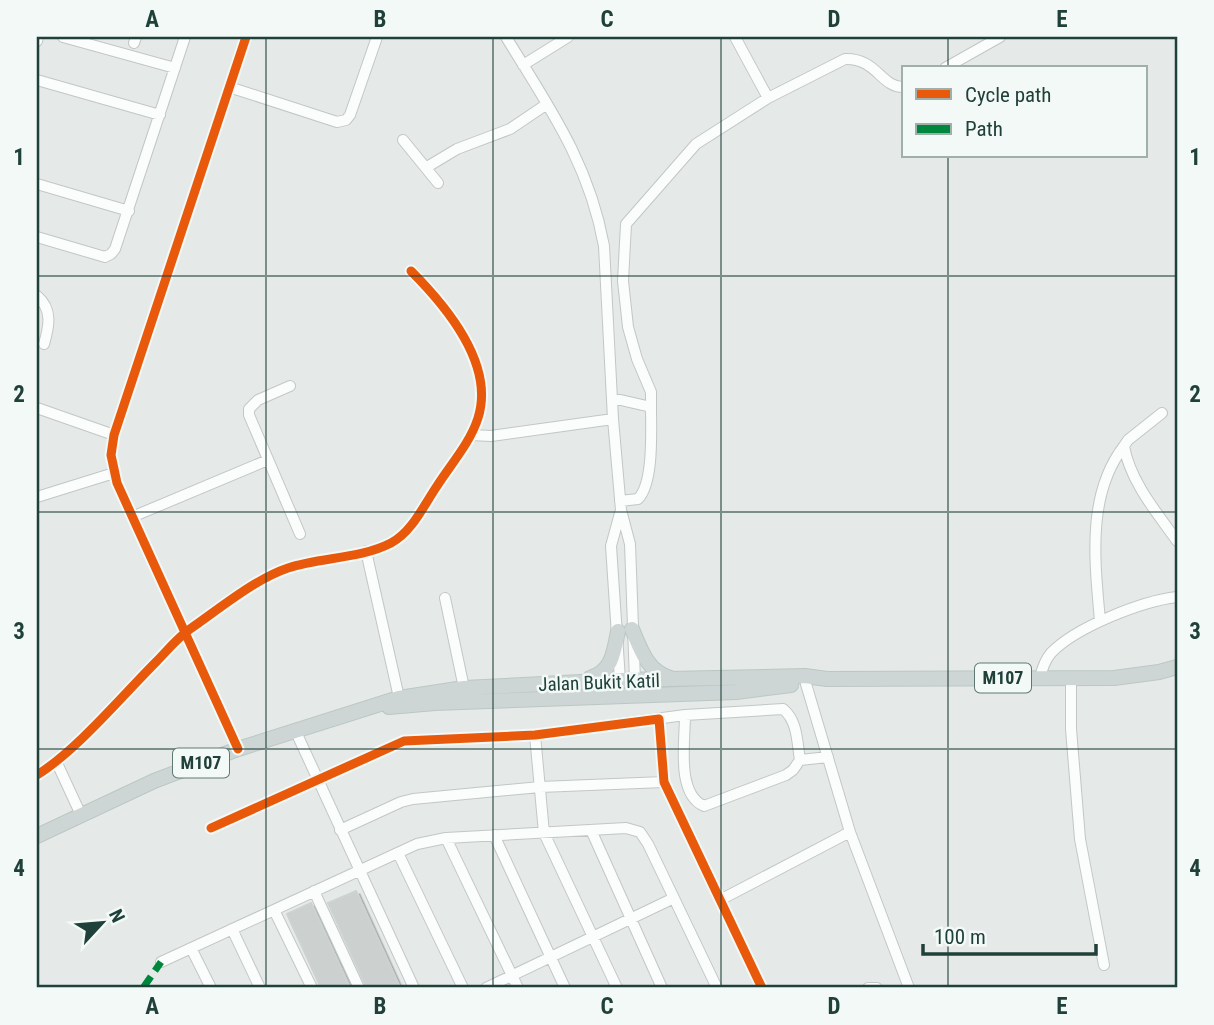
<svg xmlns="http://www.w3.org/2000/svg" width="1214" height="1025" font-family="'Roboto Condensed',sans-serif">
<style>
.building{fill:#ccd1cf;stroke:#cdd3d1;stroke-width:2;filter:url(#shadow)}
.lines{fill:none;stroke-linecap:round;stroke-linejoin:round}
.minor-casing{stroke:#c2c7c5;stroke-width:12}
.major-casing{stroke:#bcc7c4;stroke-width:16}
.minor{stroke:#fbfcfc;stroke-width:10}
.major{stroke:#cdd6d4;stroke-width:14}
.quiet{stroke:#00873e;stroke-width:7;stroke-dasharray:14 7;stroke-linecap:butt}
.cycleway-casing{stroke:#f3f9f6;stroke-width:13}
.cycleway{stroke:#e8590c;stroke-width:9}
.grid{fill:none;stroke:#20403a;stroke-width:2;stroke-opacity:0.55}
.labels{text-anchor:middle;stroke-width:5;stroke-linejoin:round;paint-order:stroke}
.shield{fill:#f3f9f6;stroke:#5f7872;stroke-width:2}
.shield-label{font-size:18px;font-weight:bold;fill:#20403a}
.street-label{font-size:19px;fill:#20403a;stroke:#f3f9f6}
.neatline{fill:none;stroke:#20403a;stroke-width:2.5}
.grid-label{font-size:23px;text-anchor:middle;font-weight:bold;fill:#20403a}
</style>
<defs>
<filter id="shadow"><feDropShadow dx="3.5" dy="3.5" stdDeviation="0" flood-color="#0004"/></filter>
</defs>
<rect width="100%" height="100%" fill="#e5eae8"/>
<path class="building" d="M356 891 400 988H367L328 903Z
M311 903 350 988H321L287 914Z"/>
<g class="lines">
<defs>
<path id="minor" d="M63 37 175 68
M506 37C549 107 589 163 604 246L613 419 621 510 630 544 635 681
M735 37 768 98
M37 41 38 37
M134 43 136 37
M523 65 568 37
M945 68 1000 37
M37 80 160 115
M229 87 337 122 346 120 350 115 377 37
M403 140 438 183
M427 167 457 149 510 129 547 104
M37 184 129 211
M37 237 105 257 111 254 115 249 185 37
M37 296C53 309 49 327 44 344
M290 386 258 400 249 409V415L300 534
M612 398 651 407V392L637 359 628 327 623 281 626 224 696 144 768 98 845 59C877 58 881 88 904 87
M37 408 114 435
M1162 413 1128 440 1124 446C1130 481 1157 513 1177 541
M471 435 491 436 613 419
M37 497 114 473
M620 501 638 499C654 483 651 430 651 407
M620 513 611 546 620 680
M132 517 268 460
M366 551 400 702
M445 598 464 688
M1100 621C1095 563 1086 495 1124 446
M805 676 806 684 850 832 909 988
M1040 678C1042 669 1045 660 1051 653 1076 627 1142 601 1177 597
M1071 678V729L1080 839 1104 965
M659 719 664 782 762 988
M296 732 414 988
M535 735 544 833 617 988
M238 749 117 483 111 455 114 435 246 37
M800 760 828 757
M56 761 81 815
M37 775C77 750 121 697 156 662 167 651 177 638 190 629 219 609 255 579 288 568 321 557 360 559 391 543 412 532 424 505 437 486 451 464 470 443 478 418 495 365 446 306 411 271
M211 828 404 741 535 735 685 715 783 709C798 721 797 743 800 760L793 770 786 775 704 806C676 794 685 741 685 715
M340 830 401 802 413 799 540 787 664 782
M591 830 662 988
M494 835 565 988
M446 838 518 988
M398 853 463 988
M314 891 359 988
M720 900 850 832
M274 910 312 988
M232 929 260 988
M191 948 211 988
M161 962 417 844 446 838 626 828 640 832 648 844 717 988
M486 988 674 898
M868 988H877"/>
<path id="major" d="M632 629C641 650 647 671 670 678
M590 678C612 672 614 652 618 631
M389 707 435 703 736 692 791 685
M37 836 154 781 238 749 399 698 464 688 620 680 805 676 827 679 1114 678 1159 672 1177 667"/>
</defs>
<use href="#minor" class="minor-casing"/>
<use href="#major" class="major-casing"/>
<use href="#minor" class="minor"/>
<use href="#major" class="major"/>
<path class="quiet" d="M143 988 161 962"/>
<defs>
<path id="cycleway" d="M238 749 117 483 111 455 114 435 246 37
M37 775C77 750 121 697 156 662 167 651 177 638 190 629 219 609 255 579 288 568 321 557 360 559 391 543 412 532 424 505 437 486 451 464 470 443 478 418 495 365 446 306 411 271
M211 828 404 741 535 735 659 719 664 782 762 988"/>
</defs>
<use href="#cycleway" class="cycleway-casing"/>
<use href="#cycleway" class="cycleway"/>
</g>
<path class="grid" d="M266 37V988M493 37V988M721 37V988M948 37V68M948 156V988M37 276H1177M37 512H1177M37 749H1177"/>
<g class="labels">
<g class="shield">
<rect x="975" y="663.5" width="56" height="29" rx="5"/>
<rect x="173" y="748.5" width="56" height="29" rx="5"/>
</g>
<g class="shield-label">
<text x="1003" y="684">M107</text>
<text x="201" y="769">M107</text>
</g>
<g class="street-label">
<text transform="translate(599 682) rotate(-2)" y="7">Jalan Bukit Katil</text>
</g>
</g>
<rect width="1214" height="1025" fill="none" stroke="#f3f9f6" stroke-width="77"/>
<rect x="902" y="66" width="245" height="91" fill="#f3f9f6" stroke="#9fafab" stroke-width="2"/>
<rect x="916" y="89" width="35" height="10" fill="#e8590c" stroke="#9fafab" stroke-width="2"/>
<text x="965" y="102" font-size="21" fill="#20403a">Cycle path</text>
<rect x="916" y="124" width="35" height="10" fill="#00873e" stroke="#9fafab" stroke-width="2"/>
<text x="965" y="136" font-size="21" fill="#20403a">Path</text>
<g transform="translate(102 923) rotate(64)" stroke="#f3f9f6" stroke-width="5" paint-order="stroke">
<path d="M0-5L12 26L0 18L-12 26Z" fill="#20403a"/>
<text y="-10" font-size="19" font-weight="bold" text-anchor="middle" fill="#20403a">N</text>
</g>
<path d="M923 944v10h173v-10" fill="none" stroke="#20403a" stroke-width="3.5"/>
<text x="934" y="944" font-size="21" fill="#20403a" stroke="#f3f9f6" stroke-width="5" paint-order="stroke">100 m</text>
<rect x="38" y="38" width="1138" height="948" class="neatline"/>
<g class="grid-label">
<text x="152" y="27">A</text>
<text x="380" y="27">B</text>
<text x="607" y="27">C</text>
<text x="834" y="27">D</text>
<text x="1062" y="27">E</text>
<text x="19" y="165">1</text>
<text x="1195" y="165">1</text>
<text x="19" y="402">2</text>
<text x="1195" y="402">2</text>
<text x="19" y="639">3</text>
<text x="1195" y="639">3</text>
<text x="19" y="876">4</text>
<text x="1195" y="876">4</text>
<text x="152" y="1014">A</text>
<text x="380" y="1014">B</text>
<text x="607" y="1014">C</text>
<text x="834" y="1014">D</text>
<text x="1062" y="1014">E</text>
</g>
</svg>
